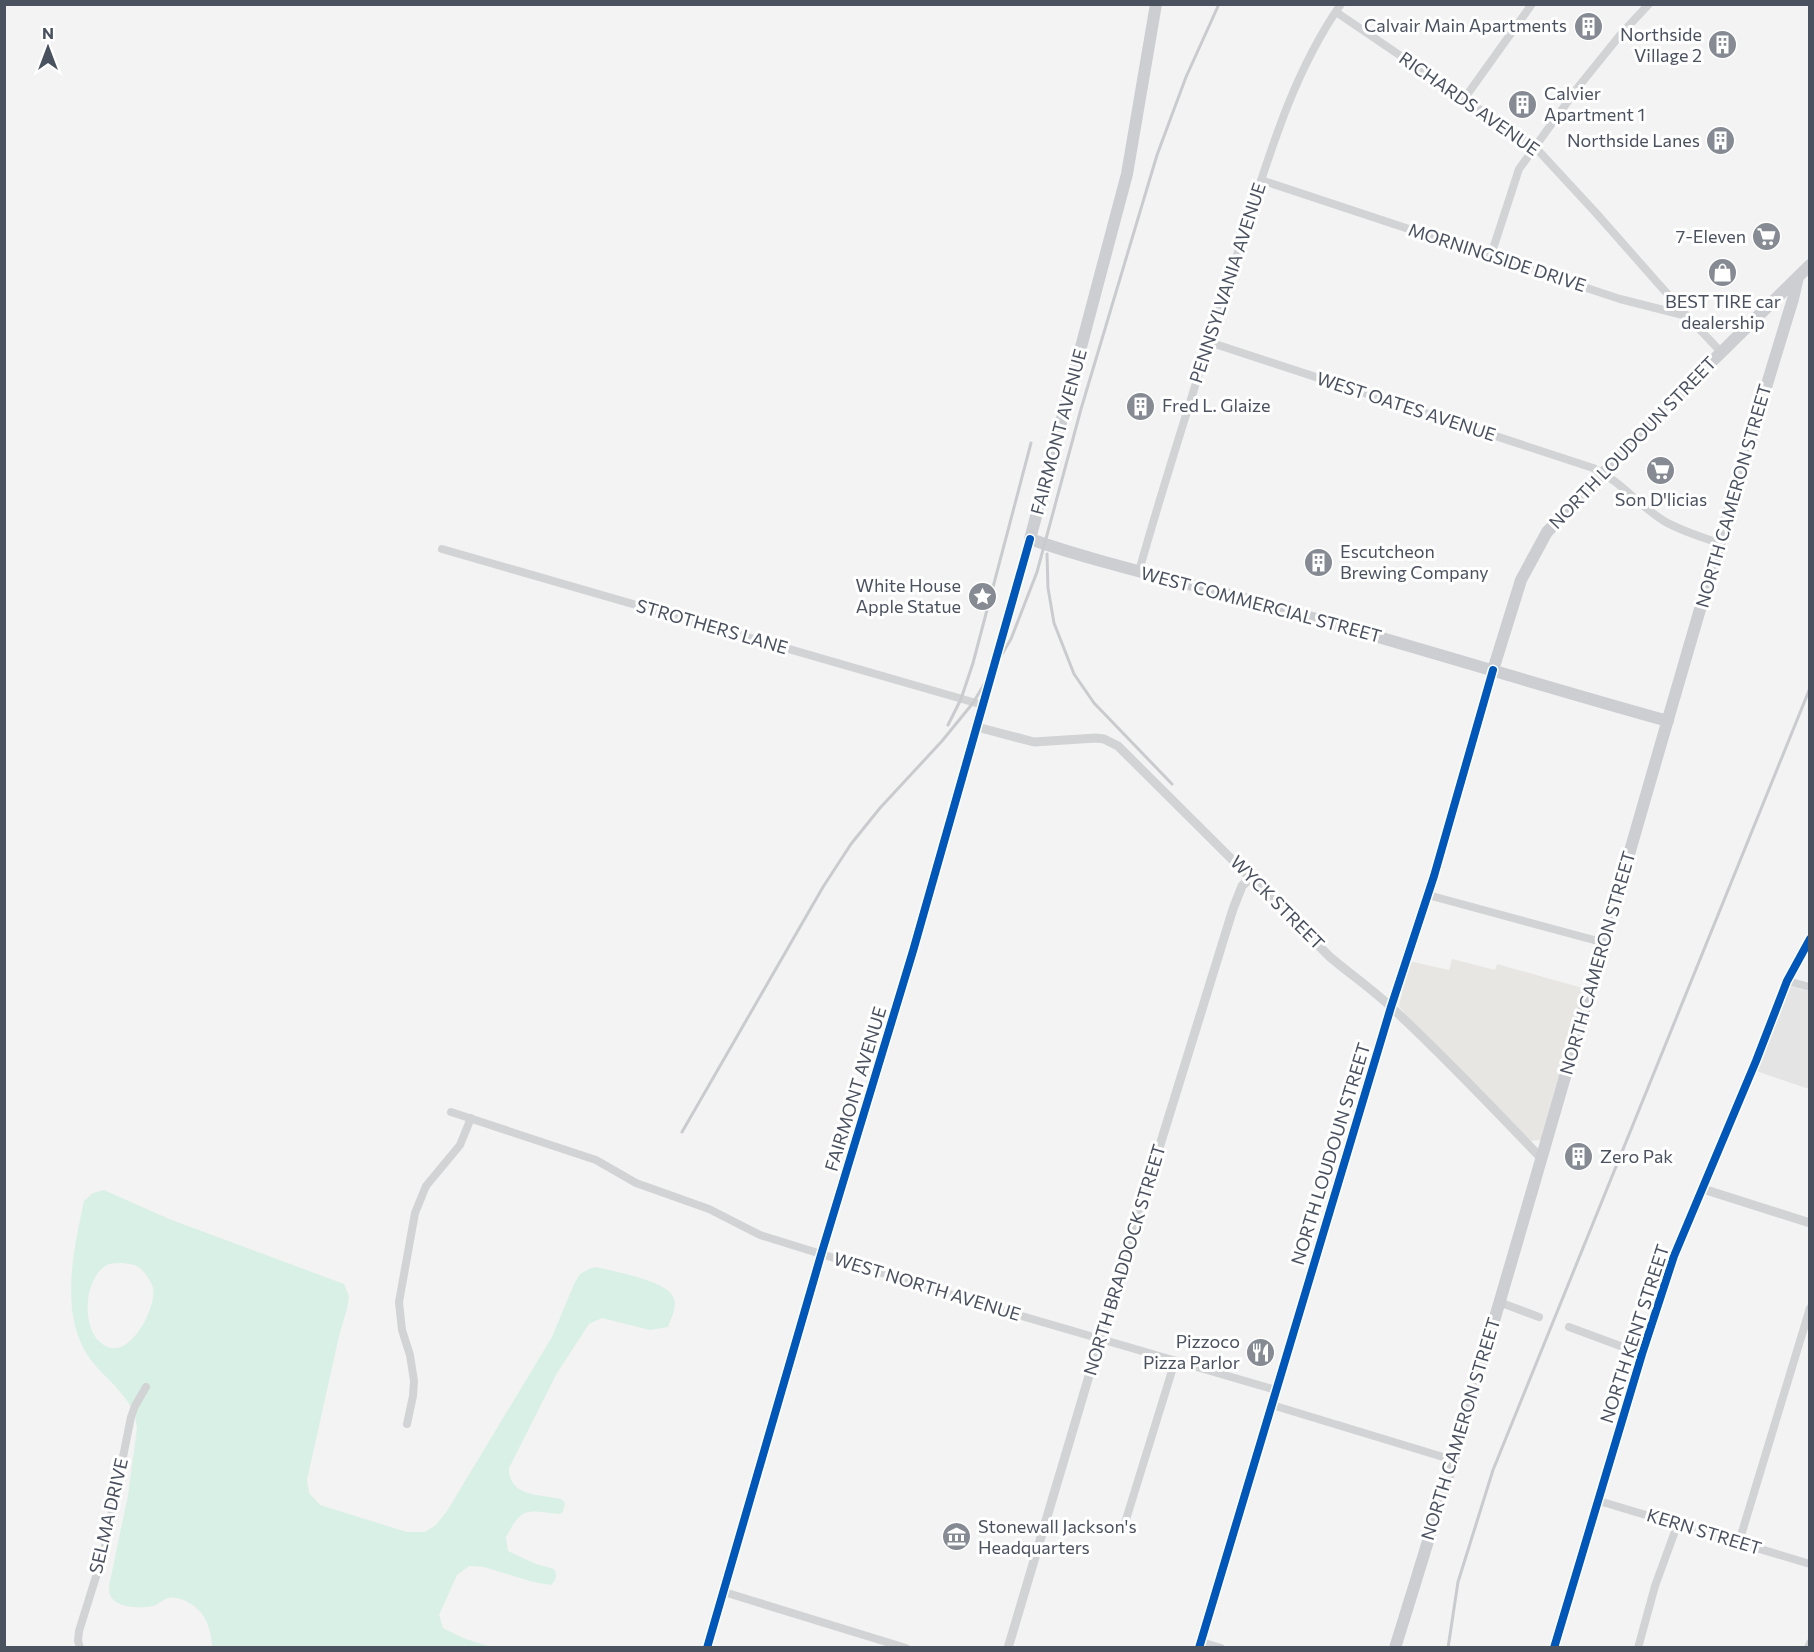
<svg xmlns="http://www.w3.org/2000/svg" width="1814" height="1652" font-family="Commissioner,sans-serif">
<style>
.commercial{fill:#e7e6e2}
.education{fill:#e5e4e5}
.green{fill:#d9f0e6;fill-rule:evenodd}
.lines{fill:none;stroke-linecap:round;stroke-linejoin:round}
.minor{stroke:#d1d3d5;stroke-width:8}
.tertiary{stroke:#d1d3d5;stroke-width:9}
.primary{stroke:#ccced2;stroke-width:12}
.rail{stroke:#cacbce;stroke-width:3}
.cycleway-casing{stroke:#fff;stroke-width:11}
.cycleway{stroke:#0057b8;stroke-width:8}
.labels{text-anchor:middle;stroke-width:6;stroke-linejoin:round;paint-order:stroke}
.poi-label{font-size:18px;fill:#4a515f;stroke:#fff;text-anchor:end}
.street-label{font-size:18px;fill:#4a515f;stroke:#fff}
</style>
<rect width="100%" height="100%" fill="#f3f3f3"/>
<path class="commercial" d="M1452 959 1495 970 1497 964 1586 989 1541 1140 1531 1141 1408 1018 1399 1006 1409 961 1449 970Z"/>
<path class="education" d="M1789 986 1809 991V1089L1756 1071Z"/>
<path class="green" d="M104 1190 169 1219 344 1284 349 1296 347 1309 339 1336 307 1480 309 1493 320 1505 407 1532H425L436 1525 447 1511 552 1337 574 1284 580 1274 589 1269 596 1267C612 1271 670 1281 674 1299 677 1308 671 1318 668 1327L650 1330 602 1318 589 1324 557 1373 509 1468C509 1497 539 1494 561 1499L565 1503 563 1512 560 1514C526 1511 523 1505 506 1537L508 1551 536 1564 554 1569C558 1575 556 1580 551 1585L533 1582 484 1567 469 1566 457 1575 439 1615 443 1628 463 1638 491 1647H212C211 1626 204 1608 183 1600 178 1598 174 1597 169 1598 163 1599 158 1605 153 1606 141 1609 115 1608 110 1595 109 1592 109 1589 109 1586L128 1495 137 1428C135 1400 112 1385 95 1365 57 1320 73 1253 84 1201L93 1193ZM123 1263C127 1264 133 1264 137 1266 144 1270 151 1281 153 1288 157 1306 133 1352 112 1348 79 1342 81 1276 109 1264 113 1263 119 1263 123 1263Z"/>
<g class="lines">
<path class="minor" d="M1336 12 1535 147 1596 213 1686 315
M1464 99 1532 4
M1261 180 1620 299 1687 316 1721 352
M1491 255 1519 169 1579 86 1621 34 1649 4
M1209 342 1593 468C1621 481 1638 505 1664 521 1681 531 1702 537 1721 544
M442 549 983 705
M1139 571C1169 465 1203 360 1237 255 1265 170 1289 78 1341 4
M1428 895 1605 943
M1787 981 1810 987
M451 1112 596 1160 636 1183 709 1209 760 1235 1008 1312 1276 1390
M1499 1302 1539 1317
M1569 1327 1642 1354
M1272 1405 1453 1460
M407 1424 413 1396 414 1381 410 1355 402 1330 399 1302 415 1213 426 1186 460 1145 471 1118
M1599 1501 1810 1564
M1124 1526 1175 1361
M1739 1542 1810 1308
M724 1592 906 1648
M1201 1642 1221 1648
M80 1648 78 1641 79 1631 104 1551 131 1417 135 1406 146 1387
M1638 1648 1655 1586 1678 1523
M1808 1648 1810 1643"/>
<path class="tertiary" d="M977 727 1034 742 1096 738 1104 739 1118 746 1330 957C1350 974 1372 989 1391 1007 1443 1055 1492 1107 1541 1158
M1703 1189 1810 1223
M707 1648 821 1255 913 951 1030 539
M1008 1648 1100 1339 1233 909 1242 886 1251 877
M1199 1648 1391 1007 1434 876 1493 670
M1554 1648 1642 1354 1674 1256 1756 1061 1787 981 1810 939"/>
<path class="primary" d="M1156 4 1127 174 1030 539C1108 566 1190 583 1270 606 1403 643 1535 684 1668 721
M1493 670 1521 580 1547 532 1687 386 1810 265
M1395 1648C1535 1200 1655 747 1793 299L1798 277"/>
<path class="rail" d="M1047 554 1048 588 1054 623 1074 674 1094 703 1172 784
M948 725 961 699 973 663 1031 443
M682 1132 823 887 851 844 880 808 942 741 973 703 1011 639 1037 572 1081 409 1157 155 1186 77 1219 4
M1448 1648 1458 1582 1493 1470 1810 688"/>
<defs>
<path id="cycleway" d="M707 1648 821 1255 913 951 1030 539
M1199 1648 1391 1007 1434 876 1493 670
M1554 1648 1642 1354 1674 1256 1756 1061 1787 981 1810 939"/>
</defs>
<use href="#cycleway" class="cycleway-casing"/>
<use href="#cycleway" class="cycleway"/>
</g>
<defs>
<symbol id="building-disc" viewBox="-11 -11 22 22"><circle r="9.5" fill="#858a93" stroke="#fff"/><path d="M-4-6H4V6H1V3H-1V6H-4ZM-2.5-4.3h1.7v1.8h-1.7ZM.8-4.3h1.7v1.8H.8ZM-2.5-1h1.7V.8h-1.7ZM.8-1h1.7V.8H.8Z" fill="#fff"/></symbol>
<symbol id="supermarket-disc" viewBox="-11 -11 22 22"><circle r="9.5" fill="#858a93" stroke="#fff"/><path d="M-6-5.5h2.5l.6 2H6L4.5 2H-2.5L-4.4-4H-6ZM-1.5 3.2a1.3 1.3 0 1 0 .1 0ZM3 3.2a1.3 1.3 0 1 0 .1 0Z" fill="#fff"/></symbol>
<symbol id="shop-disc" viewBox="-11 -11 22 22"><circle r="9.5" fill="#858a93" stroke="#fff"/><path d="M-5-2.5h2.3a2.7 3.5 0 0 1 5.4 0H5L5.5 6h-11ZM-1.5-2.5h3a1.5 2.3 0 0 0-3 0Z" fill="#fff"/></symbol>
<symbol id="sight-disc" viewBox="-11 -11 22 22"><circle r="9.5" fill="#858a93" stroke="#fff"/><path d="M0-6L1.8-2.2L6-1.7L2.9 1.2L3.7 5.4L0 3.3L-3.7 5.4L-2.9 1.2L-6-1.7L-1.8-2.2Z" fill="#fff"/></symbol>
<symbol id="restaurant-disc" viewBox="-11 -11 22 22"><circle r="9.5" fill="#858a93" stroke="#fff"/><path d="M-5-6h1v4h1v-4h1v4h1v-4h1v5L-1.5 .5V6h-2V.5L-5-1ZM5-6V6H3V1.5H1.5Q1.5-4 5-6Z" fill="#fff"/></symbol>
<symbol id="museum-disc" viewBox="-11 -11 22 22"><circle r="9.5" fill="#858a93" stroke="#fff"/><path d="M0-6L6-3V-2H-6V-3ZM-5-1h2V3h-2ZM-1-1h2V3h-2ZM3-1h2V3H3ZM-6 4H6V6H-6Z" fill="#fff"/></symbol>
</defs>
<g fill-rule="evenodd">
<use href="#building-disc" x="1572" y="10" width="33" height="33"/>
<use href="#building-disc" x="1706" y="28" width="33" height="33"/>
<use href="#building-disc" x="1506" y="88" width="33" height="33"/>
<use href="#building-disc" x="1704" y="124" width="33" height="33"/>
<use href="#supermarket-disc" x="1750" y="220" width="33" height="33"/>
<use href="#shop-disc" x="1706" y="256" width="33" height="33"/>
<use href="#building-disc" x="1124" y="390" width="33" height="33"/>
<use href="#supermarket-disc" x="1644" y="454" width="33" height="33"/>
<use href="#building-disc" x="1302" y="546" width="33" height="33"/>
<use href="#sight-disc" x="966" y="580" width="33" height="33"/>
<use href="#building-disc" x="1562" y="1140" width="33" height="33"/>
<use href="#restaurant-disc" x="1244" y="1336" width="33" height="33"/>
<use href="#museum-disc" x="940" y="1520" width="33" height="33"/>
</g>
<g class="labels">
<g class="poi-label">
<text x="1567" y="32">Calvair Main Apartments</text>
<text x="1702" y="41">Northside<tspan x="1702" dy="21">Village 2</tspan></text>
<text x="1544" y="100" text-anchor="start">Calvier<tspan x="1544" dy="21">Apartment 1</tspan></text>
<text x="1700" y="147">Northside Lanes</text>
<text x="1746" y="243">7-Eleven</text>
<text x="1723" y="308" text-anchor="middle">BEST TIRE car<tspan x="1723" dy="21">dealership</tspan></text>
<text x="1162" y="412" text-anchor="start">Fred L. Glaize</text>
<text x="1661" y="506" text-anchor="middle">Son D'licias</text>
<text x="1340" y="558" text-anchor="start">Escutcheon<tspan x="1340" dy="21">Brewing Company</tspan></text>
<text x="961" y="592">White House<tspan x="961" dy="21">Apple Statue</tspan></text>
<text x="1600" y="1163" text-anchor="start">Zero Pak</text>
<text x="1240" y="1348">Pizzoco<tspan x="1240" dy="21">Pizza Parlor</tspan></text>
<text x="978" y="1533" text-anchor="start">Stonewall Jackson's<tspan x="978" dy="21">Headquarters</tspan></text>
</g>
<g class="street-label">
<text transform="translate(1469 104) rotate(35)" y="6">RICHARDS AVENUE</text>
<text transform="translate(1497 258) rotate(18)" y="6">MORNINGSIDE DRIVE</text>
<text transform="translate(1228 283) rotate(-72)" y="6">PENNSYLVANIA AVENUE</text>
<text transform="translate(1406 407) rotate(18)" y="6">WEST OATES AVENUE</text>
<text transform="translate(1059 432) rotate(-75)" y="6">FAIRMONT AVENUE</text>
<text transform="translate(1633 443) rotate(-46)" y="6">NORTH LOUDOUN STREET</text>
<text transform="translate(1734 496) rotate(-74)" y="6">NORTH CAMERON STREET</text>
<text transform="translate(1261 605) rotate(15)" y="6">WEST COMMERCIAL STREET</text>
<text transform="translate(712 627) rotate(16)" y="6">STROTHERS LANE</text>
<text transform="translate(1277 903) rotate(45)" y="6">WYCK STREET</text>
<text transform="translate(1598 963) rotate(-74)" y="6">NORTH CAMERON STREET</text>
<text transform="translate(856 1089) rotate(-73)" y="6">FAIRMONT AVENUE</text>
<text transform="translate(1331 1154) rotate(-73)" y="6">NORTH LOUDOUN STREET</text>
<text transform="translate(1125 1260) rotate(-73)" y="6">NORTH BRADDOCK STREET</text>
<text transform="translate(927 1287) rotate(17)" y="6">WEST NORTH AVENUE</text>
<text transform="translate(1635 1334) rotate(-72)" y="6">NORTH KENT STREET</text>
<text transform="translate(1461 1429) rotate(-73)" y="6">NORTH CAMERON STREET</text>
<text transform="translate(109 1516) rotate(-77)" y="6">SELMA DRIVE</text>
<text transform="translate(1704 1532) rotate(17)" y="6">KERN STREET</text>
</g>
</g>
<rect width="1814" height="1652" fill="none" stroke="#4a515f" stroke-width="12"/>
<g transform="translate(48 48)" stroke="#ffffff" stroke-width="4.5" paint-order="stroke">
<path d="M0-4.5L10 22L0 15L-10 22Z" fill="#4a515f"/>
<text y="-9" font-size="16" font-weight="bold" text-anchor="middle" fill="#4a515f">N</text>
</g>
</svg>
